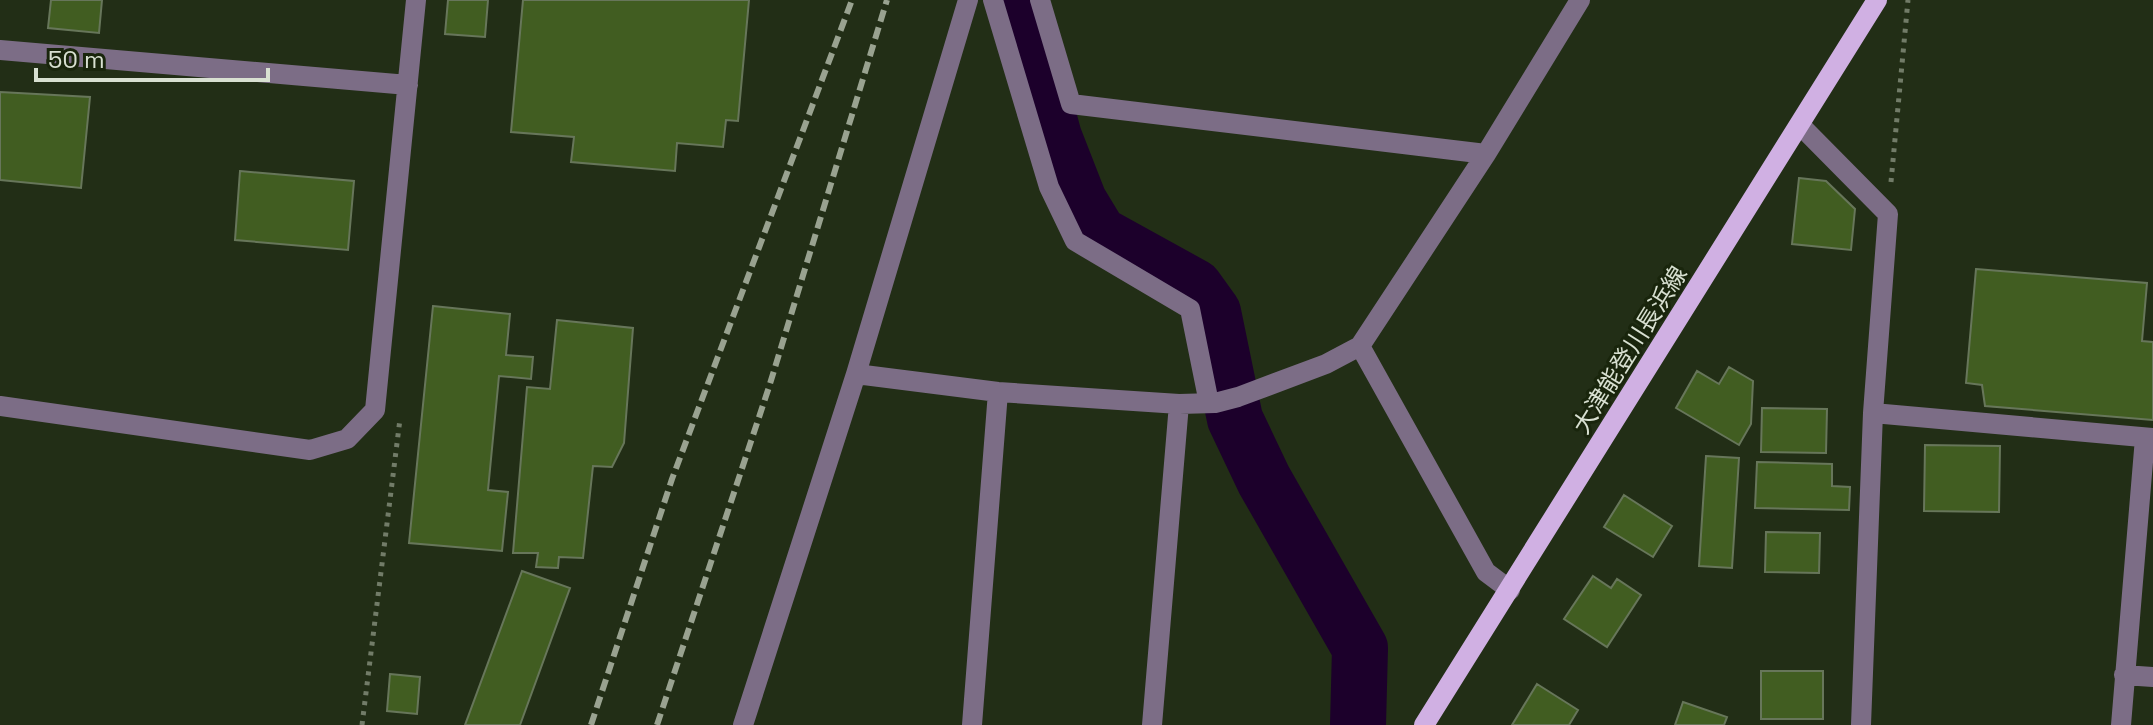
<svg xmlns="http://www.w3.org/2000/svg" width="2153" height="725" font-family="'Space Grotesk','Noto Sans JP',sans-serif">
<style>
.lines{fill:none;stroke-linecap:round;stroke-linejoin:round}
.river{stroke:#1c002b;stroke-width:56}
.building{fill:#415d21;stroke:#67765a;stroke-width:2}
.path{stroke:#727c68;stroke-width:5;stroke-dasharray:4 6;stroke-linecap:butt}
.minor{stroke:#7c6d86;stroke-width:20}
.major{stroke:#d0b0e3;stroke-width:20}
.rail{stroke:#99a290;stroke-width:6;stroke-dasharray:12 6;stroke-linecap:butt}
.labels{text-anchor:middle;stroke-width:6;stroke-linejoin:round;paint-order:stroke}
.street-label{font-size:24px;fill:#d8e0d1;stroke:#19250c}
</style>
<rect width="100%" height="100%" fill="#222e16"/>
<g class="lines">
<path class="river" d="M1017 0 1054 137 1079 201 1099 234 1195 287 1213 312 1235 419 1264 480 1360 648 1358 725"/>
</g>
<path class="building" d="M51 0H102L99 33 48 28Z
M448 0H488L485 37 445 34Z
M523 0H749L738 121 726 120 723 147 677 143 675 171 571 162 574 137 511 132Z
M0 92 90 97 81 188 0 180Z
M240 171 354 181 348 250 235 240Z
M1799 178 1826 181 1855 209 1851 250 1792 244Z
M1976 269 2147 283 2142 341 2153 342V420L1985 406 1982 385 1966 383Z
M433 306 510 314 506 355 533 357 531 379 499 376 488 490 508 492 502 551 409 543Z
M557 320 633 328 624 443 612 467 593 466 583 558 559 557 558 568 536 567 538 553H513L527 387 550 389Z
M1729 367 1753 381 1751 424 1739 445 1676 408 1697 371 1719 384Z
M1762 408 1827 409 1826 453 1761 452Z
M1925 445 2000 446 1999 512 1924 511Z
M1706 456 1739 458 1732 568 1699 566Z
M1757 462 1832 464V486L1850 487 1849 510 1755 508Z
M1624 495 1672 526 1653 557 1604 527Z
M1766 532 1820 533 1819 573 1765 572Z
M522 571 570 588 520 725H465Z
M1593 576 1611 588 1617 579 1641 595 1607 647 1564 619Z
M1761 671H1823V719H1761Z
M390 674 420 677 417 714 387 711Z
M1537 684 1578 710 1569 725H1512Z
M1683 702 1727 717 1724 725H1675Z"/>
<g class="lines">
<path class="path" d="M1891 182 1908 0
M362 725 400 419"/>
<path class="minor" d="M993 0 1049 187 1075 241 1190 309 1209 403
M1040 0 1071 104 1486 154
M0 50 408 85
M1801 126 1888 214 1873 413 1861 725
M1360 346 1486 572 1510 590
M856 374 968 0
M0 406 310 450 347 439 375 410 416 0
M1873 413 2153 438
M2124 675 2153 677
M743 725 856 374 998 392 1179 404 1215 403 1238 397 1326 364 1360 346 1486 154 1580 0
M972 725 998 392
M1152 725 1179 404
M2121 725 2145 438"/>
<path class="major" d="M1424 725 1877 0"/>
<path class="rail" d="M591 725 672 479 852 0
M657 725 769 387 887 0"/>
</g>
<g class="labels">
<g class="street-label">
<text transform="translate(1630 350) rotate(-58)" y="8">大津能登川長浜線</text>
</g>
</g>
<path d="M36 68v12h232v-12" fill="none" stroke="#d8e0d1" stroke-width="4"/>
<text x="48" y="68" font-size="24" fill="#d8e0d1" stroke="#19250c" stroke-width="6" paint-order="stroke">50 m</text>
</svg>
